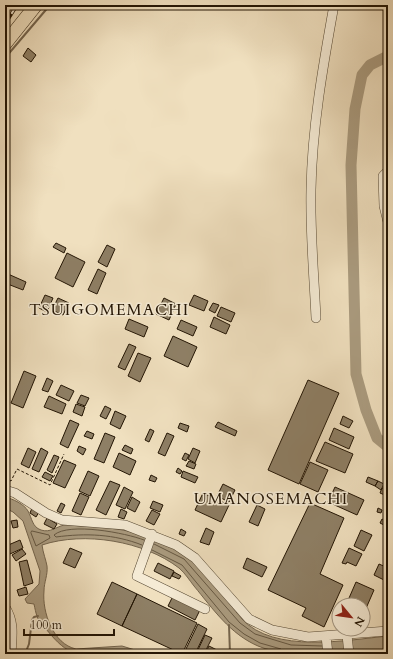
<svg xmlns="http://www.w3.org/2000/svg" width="393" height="659" font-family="Cardo,serif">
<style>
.water{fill:#aa9b7f;stroke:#74654e}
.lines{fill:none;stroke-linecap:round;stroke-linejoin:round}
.shore{stroke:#665842;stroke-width:1}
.stream{stroke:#74654e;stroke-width:2}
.river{stroke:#aa9b7f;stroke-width:11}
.building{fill:#8e7f65;stroke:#231504}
.minor-casing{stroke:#564833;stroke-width:10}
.highway-casing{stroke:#231504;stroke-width:14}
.path{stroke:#231504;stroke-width:1;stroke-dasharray:3 2;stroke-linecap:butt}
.minor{stroke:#f5ebd5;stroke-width:9}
.highway{stroke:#f0e0bf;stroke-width:13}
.rail-casing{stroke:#231504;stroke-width:3.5}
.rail{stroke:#f5ebd5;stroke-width:2;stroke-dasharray:6;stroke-linecap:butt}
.labels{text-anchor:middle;stroke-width:3;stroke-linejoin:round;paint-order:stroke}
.quarter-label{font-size:16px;letter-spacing:1px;fill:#231504;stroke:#f5ebd5}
</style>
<rect width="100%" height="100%" fill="#f0e0bf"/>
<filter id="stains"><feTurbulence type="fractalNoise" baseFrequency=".005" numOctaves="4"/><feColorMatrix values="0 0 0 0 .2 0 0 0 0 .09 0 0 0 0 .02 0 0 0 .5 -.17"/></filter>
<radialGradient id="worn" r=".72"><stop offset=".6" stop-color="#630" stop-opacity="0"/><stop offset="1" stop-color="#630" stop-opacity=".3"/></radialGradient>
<path class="water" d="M5 497C13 499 24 504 28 511 32 518 32 527 41 530 50 533 56 527 64 525 70 524 77 526 82 526 119 527 155 534 186 555 206 569 226 601 242 619 274 654 347 640 388 636V652C355 656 288 659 258 646 230 634 213 609 194 586 190 581 185 573 179 568 144 541 84 531 42 545 43 553 46 560 47 566 48 575 44 582 44 591 42 612 53 644 76 649L122 646 148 654C135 654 121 652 108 652 78 652 72 659 51 635 39 620 38 624 34 604L27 603 25 599 39 584 40 571 23 521 13 512 5 508Z"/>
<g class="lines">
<path class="shore" d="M32 531 49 535 50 538 36 546 31 533Z
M154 544 184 559 240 623 255 634 291 645 322 646
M142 545C114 534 86 533 56 537L54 535C69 522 126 533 144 540
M152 550 182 565 229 622 244 634 260 643 281 649 283 654"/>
<path class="stream" d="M5 58 50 5
M229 625 230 654
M25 654 29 644 32 620 34 617 38 616"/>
<path class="river" d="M388 56 370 65 362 75 355 109 351 165 356 374 366 410 377 438 388 447"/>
</g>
<path class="building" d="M28 48 36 55 31 62 23 56Z
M56 243 66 248 64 253 53 247Z
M107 245 115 249 107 267 98 262Z
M67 253 85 262 73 287 55 278Z
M98 269 106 273 97 294 88 290Z
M8 274 26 282 23 290 5 283Z
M45 295 53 298 47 312 39 308Z
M194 295 208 301 204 311 189 305Z
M58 298 69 303 63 315 52 310Z
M164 298 176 304 169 320 156 314Z
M213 303 219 305 215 313 209 310Z
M221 307 235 313 231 322 217 316Z
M214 317 230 325 226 334 210 327Z
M129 319 148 327 144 337 125 329Z
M181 320 197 327 193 336 177 329Z
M173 336 197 347 188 367 164 356Z
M129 344 136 347 125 370 118 367Z
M138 353 151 358 140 382 128 376Z
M24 371 36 376 23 408 11 403Z
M47 378 53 381 48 392 42 390Z
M308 380 339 393 299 484 268 470Z
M61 385 74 391 69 401 56 395Z
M81 395 89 398 85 406 77 403Z
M49 396 66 404 62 414 44 407Z
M76 404 85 407 82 416 73 412Z
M105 406 111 409 106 419 100 416Z
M115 411 126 416 120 429 110 424Z
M343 416 353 421 349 428 340 424Z
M70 420 79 424 68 448 60 444Z
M218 422 237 431 235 436 215 427Z
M180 423 189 426 187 432 178 428Z
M334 428 354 437 349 449 329 440Z
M150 429 154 431 149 442 145 440Z
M87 431 94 434 92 439 84 436Z
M105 433 115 437 104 463 94 459Z
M167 433 174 436 165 456 158 453Z
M325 442 353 454 345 473 316 461Z
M125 445 133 449 131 454 122 450Z
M79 446 86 449 83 455 77 451Z
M28 448 36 452 29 468 21 464Z
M41 448 48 452 39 472 32 469Z
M193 448 200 451 195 463 188 459Z
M119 453 136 461 130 475 113 467Z
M185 453 189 455 186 461 182 459Z
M54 455 59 457 52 473 47 470Z
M64 460 76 465 65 488 53 483Z
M189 461 196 464 194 469 186 466Z
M310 462 328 470 318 492 300 484Z
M178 468 182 471 180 474 176 472Z
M88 471 99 476 90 496 79 491Z
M183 471 198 477 195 483 181 477Z
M45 472 53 476 50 481 42 477Z
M151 475 157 478 155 482 149 480Z
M368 477 378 481 375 486 366 482Z
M110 481 120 485 106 515 96 510Z
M378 481 384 484 381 490 375 486Z
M223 484 235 490 229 502 217 496Z
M124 487 133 492 125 509 116 505Z
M335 487 364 500 357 515 328 502Z
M382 488 388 491 387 496 380 493Z
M80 493 89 497 81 515 72 511Z
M203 493 229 505 221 522 195 510Z
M132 497 140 502 135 512 127 508Z
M153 501 163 505 160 512 150 508Z
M61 503 65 505 61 513 57 511Z
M310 503 344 518 320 574 343 585 324 627 302 616 306 608 268 590Z
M257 505 265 509 258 526 249 522Z
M32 508 39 512 36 517 30 513Z
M378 508 382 510 381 513 377 512Z
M121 509 127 512 124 519 118 517Z
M152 510 160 514 154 525 146 521Z
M47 518 57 524 54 529 44 524Z
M382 519 388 522V527L380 523Z
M5 520H7V531H5Z
M17 520 18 527 13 528 11 521Z
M206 528 214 532 209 545 200 542Z
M181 529 186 532 184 536 179 534Z
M361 530 372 535 364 551 354 546Z
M20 540 23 548 10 554 6 546Z
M70 548 82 553 75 568 63 563Z
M349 548 362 554 356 566 347 562 346 564 342 563Z
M22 549 26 554 16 561 12 555Z
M247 558 267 567 262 577 243 568Z
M27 560 33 583 24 586 19 562Z
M158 563 174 571 170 579 154 571Z
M379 564 388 568 386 581 374 575Z
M174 572 181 576 179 579 172 576Z
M112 582 137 594 122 626 97 614Z
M356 582 374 590 364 613 363 605H346Z
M26 587 28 594 19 596 17 590Z
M137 594 197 623 182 654 122 626Z
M173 596 200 610 195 620 168 606Z
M198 624 207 629 195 654H190L185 651Z
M205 635 212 638 204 654H196Z
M209 646 219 651 217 654H205Z"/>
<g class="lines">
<defs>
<path id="minor" d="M387 5 388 11
M388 171 383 176 384 206 388 222
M316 318C314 275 310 232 311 190 312 128 323 66 334 5
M5 490 15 493 46 513 62 520 125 525 176 545 195 558 249 619 272 630 308 637 388 631
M152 534 137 576 205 609
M5 607C15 623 12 636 11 654
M347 635 349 654
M326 636 328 654"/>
<path id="highway" d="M5 44 36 5"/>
</defs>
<use href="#minor" class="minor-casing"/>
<use href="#highway" class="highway-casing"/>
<path class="path" d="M5 439 7 435
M5 478 11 481 17 469 50 485 64 454"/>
<use href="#minor" class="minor"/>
<use href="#highway" class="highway"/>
<defs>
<path id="rail" d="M5 24 17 5"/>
</defs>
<use href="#rail" class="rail-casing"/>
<use href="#rail" class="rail"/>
</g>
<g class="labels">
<g class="quarter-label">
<text x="109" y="315">TSUIGOMEMACHI</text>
<text x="271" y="504">UMANOSEMACHI</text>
</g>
</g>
<rect width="393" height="659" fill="none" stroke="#f0e0bf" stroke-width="20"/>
<rect x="6" y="6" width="381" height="647" fill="none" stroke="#231504" stroke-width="2"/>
<rect x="10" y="10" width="373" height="639" fill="none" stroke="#231504"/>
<g transform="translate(351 617) rotate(119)"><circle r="19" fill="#f5ebd5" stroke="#a19581"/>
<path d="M0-3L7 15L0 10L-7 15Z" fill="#8f2418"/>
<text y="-6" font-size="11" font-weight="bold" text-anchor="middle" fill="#231504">N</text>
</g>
<path d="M24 629v6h90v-6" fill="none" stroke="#231504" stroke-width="2"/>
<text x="30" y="629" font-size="12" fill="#231504" stroke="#f5ebd5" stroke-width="3" paint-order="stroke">100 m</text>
<rect width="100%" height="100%" filter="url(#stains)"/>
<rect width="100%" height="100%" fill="url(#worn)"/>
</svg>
